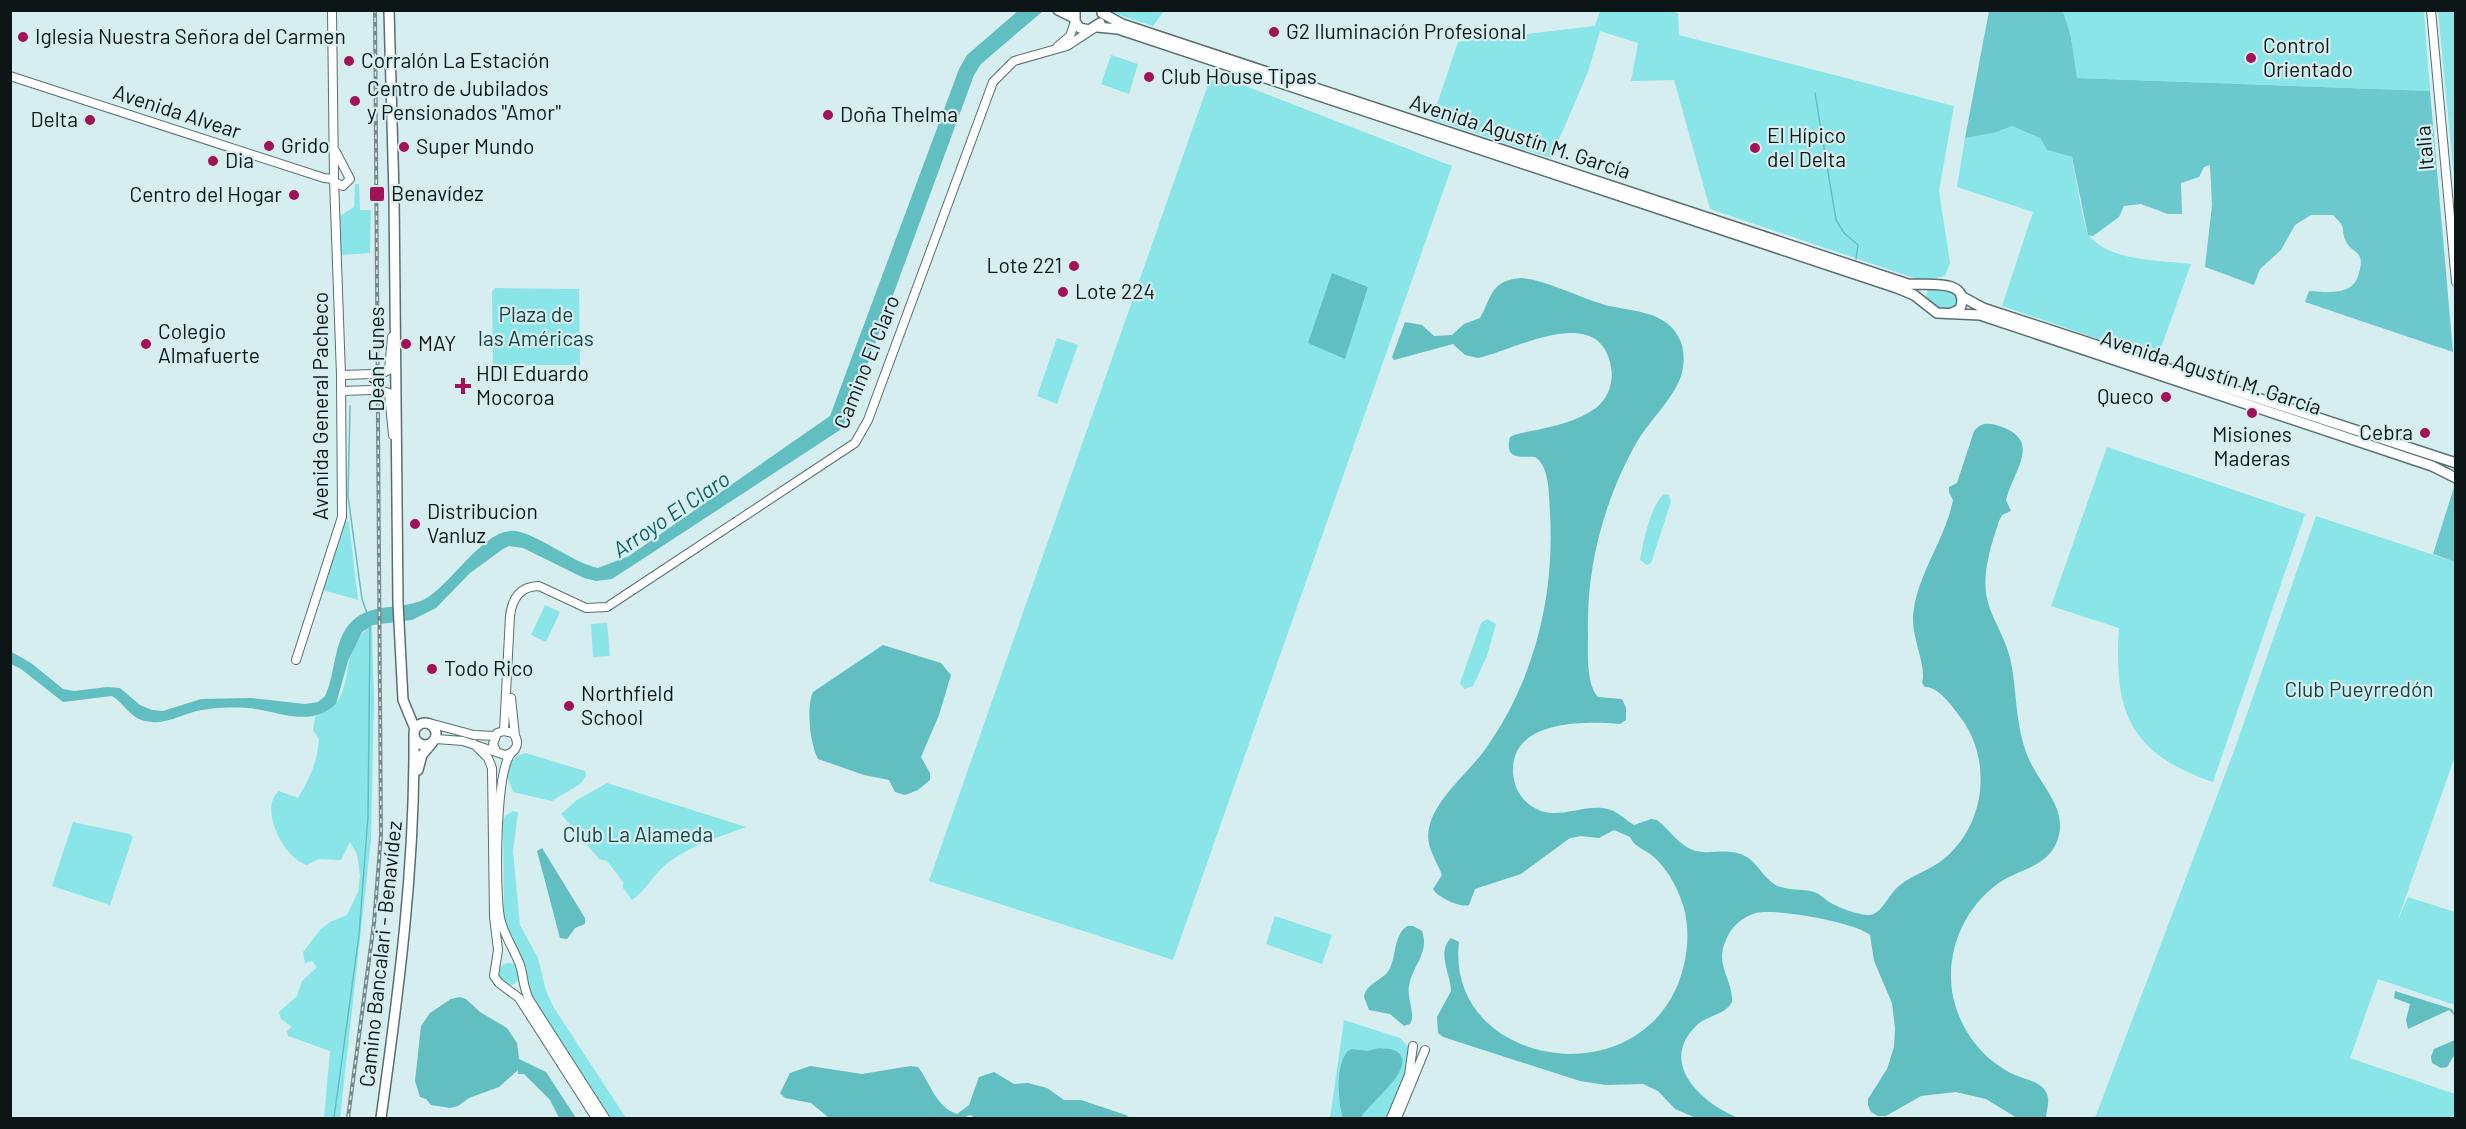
<svg xmlns="http://www.w3.org/2000/svg" width="2466" height="1129" font-family="Barlow,sans-serif">
<style>
.green{fill:#8ae5e8}
.forest{fill:#6bc8cc}
.water{fill:#61bfc2}
.lines{fill:none;stroke-linecap:round;stroke-linejoin:round}
.stream{stroke:#61bfc2;stroke-width:1.5}
.tertiary-casing{stroke:#596f6f;stroke-width:10}
.secondary-casing{stroke:#596f6f;stroke-width:12}
.tertiary{stroke:#fff;stroke-width:8}
.secondary{stroke:#fff;stroke-width:9}
.rail-casing{stroke:#788989;stroke-width:4}
.rail{stroke:#d6eeef;stroke-width:1.5;stroke-dasharray:4.5;stroke-linecap:butt}
.poi-dot{fill:#a21258;stroke:#d6eeef;stroke-width:2}
.labels{text-anchor:middle;stroke-width:4.5;stroke-linejoin:round;paint-order:stroke}
.poi-label{font-size:21px;fill:#0d1616;stroke:#d6eeef;text-anchor:start}
.street-label{font-size:21px;fill:#0d1616;stroke:#d6eeef}
.park-label{font-size:21px;fill:#174344;stroke:#d6eeef}
.water-label{font-size:22px;font-style:italic;fill:#0d5f62;stroke:#d6eeef}
</style>
<rect width="100%" height="100%" fill="#d6eeef"/>
<path class="green" d="M1107 11H1164L1153 26Z
M1600 11H1671L1678 13 1679 35 1954 106 1939 191 1950 263 1945 276 1923 281 1710 209 1674 80 1631 81 1638 43 1600 31 1588 72 1551 158 1432 119 1458 42 1595 26Z
M2063 11H2424L2430 91 2077 78 2071 37Z
M2438 11H2455V193L2454 178Z
M1111 55 1138 64 1129 94 1101 84Z
M1212 73 1452 166 1173 960 929 881Z
M2012 126 2040 138 2047 150 2072 157C2074 168 2084 228 2088 234 2108 262 2160 260 2191 264L2157 359 2002 306 2033 212 1957 187 1965 138 1994 133Z
M355 184H359L360 210H371L370 253 341 255 340 216 354 207Z
M1937 286 1955 293 1958 300 1954 309 1942 311 1925 300 1928 289Z
M495 288 579 289 580 365H493L492 292Z
M1057 338 1078 345 1057 404 1037 396Z
M2107 447 2305 514 2213 782C2131 754 2113 713 2119 628L2051 606Z
M1665 494 1669 495 1671 502 1651 563 1647 565 1640 560C1643 544 1651 502 1665 494Z
M2316 516 2455 562V756L2397 922 2408 897 2455 912V1005L2378 979 2350 1058 2455 1094V1118H2095L2234 751Z
M344 521 349 522 358 600 323 590Z
M545 605 560 612 546 642 531 635Z
M1487 619 1496 624 1487 656 1473 686 1464 689 1460 683 1481 623Z
M607 623 610 656 593 657 591 624Z
M372 626 374 702 371 840 340 1118H324L330 1051 288 1036 287 1031 292 1027 281 1019 279 1012 297 996 302 981 317 967 312 961 305 963 303 952 320 930 330 922 347 915 358 892 360 876 357 854 350 842 341 860 318 859 307 865C284 859 258 808 279 791L298 798C310 778 317 763 319 739L313 730 315 717C321 713 330 711 335 705 354 682 340 645 372 626Z
M526 753 585 771 586 776 580 784 552 801 513 792 507 775 509 763 519 755Z
M607 783 746 827C717 838 684 847 661 869 651 879 644 892 632 900L623 888V882L607 861 599 859 561 814 577 800Z
M513 811 518 812 513 851 520 925 538 958 546 991 554 1008 626 1118H608L531 998 504 924 503 821 505 816Z
M73 822 129 834 133 837 110 905 52 886Z
M1275 916 1332 935 1322 964 1266 944Z
M498 974a11 11 0 1 1 22 0a11 11 0 1 1-22 0Z
M1344 1020 1400 1038 1412 1050 1405 1078 1388 1118H1330Z"/>
<path class="forest" d="M1989 11H2063L2071 37 2077 78 2430 91 2453 352 2305 302 2309 291C2326 292 2352 296 2358 276 2360 269 2362 264 2360 257 2357 251 2350 249 2347 243 2339 229 2349 230 2333 215H2311L2295 225 2281 250 2260 269 2254 285 2205 267 2212 205 2210 165 2204 167 2199 177 2181 183 2182 214H2168L2141 204 2124 206 2119 217 2093 236 2088 235 2072 157 2047 150 2040 138 2012 126 1994 133 1965 138Z
M2454 487 2456 488 2455 562 2433 554Z"/>
<path class="water" d="M1018 11H1043L981 64 974 75 847 420 840 430 612 579 596 581 584 578 523 548 509 546 503 549 470 573 436 608 412 620 373 625 362 632 348 661 336 704C311 729 277 710 248 708 234 707 216 707 202 710 182 713 167 726 145 721 130 718 124 703 112 696L63 702 21 669 11 664 10 651 31 663 63 689 74 691 107 687 120 688 140 705 152 710 163 711 201 699 251 698 305 704 318 702 325 696C337 672 332 635 357 617 375 604 403 609 423 600 451 586 484 527 515 531 536 533 573 563 598 568L629 556 830 416 959 69 967 55Z
M1332 273 1368 287 1345 359 1308 343Z
M1520 278C1543 279 1578 297 1602 304 1628 312 1663 309 1678 336 1685 348 1685 363 1681 376 1673 399 1651 419 1638 440 1604 499 1586 567 1588 635 1588 652 1586 684 1598 697L1622 699 1626 708V720L1620 724C1584 721 1510 720 1513 773 1514 787 1521 800 1533 807 1558 823 1585 801 1611 810 1618 812 1627 821 1634 825L1651 819 1657 820C1670 830 1679 846 1696 851 1713 855 1728 847 1745 856 1757 862 1762 876 1774 884 1787 892 1800 888 1814 892 1821 894 1826 901 1833 904 1842 909 1857 914 1867 915 1881 917 1889 893 1899 886 1913 874 1931 870 1945 858 1986 823 1992 760 1961 718 1953 707 1938 686 1925 687L1922 683C1927 666 1912 640 1913 617 1916 575 1945 541 1953 500L1949 492V487L1957 483 1974 431C1982 422 1989 423 1999 426 2043 440 2014 469 2006 500L2011 511 2002 515 1999 521C1990 549 1979 580 1990 609 1998 629 2009 646 2012 668 2017 699 2016 727 2028 757 2038 782 2066 806 2059 835 2052 864 2027 867 2005 879 1967 902 1946 947 1952 991 1958 1028 1982 1060 2015 1075 2026 1080 2040 1081 2046 1092 2051 1101 2046 1110 2046 1118H2017L1986 1099 1956 1092 1921 1096 1886 1116H1878L1871 1112 1868 1105V1099L1887 1069 1894 1047 1895 1029 1892 1003 1874 961 1870 935C1856 922 1774 908 1756 913 1742 917 1731 927 1726 940 1714 966 1733 978 1732 1002 1725 1015 1709 1015 1698 1024 1656 1063 1702 1103 1738 1118H1696L1675 1109 1658 1091 1643 1084 1606 1085 1580 1081 1443 1037 1438 1033 1437 1017 1451 991C1451 974 1436 953 1451 938L1459 942C1445 1063 1631 1099 1678 984 1687 961 1690 936 1685 912 1680 892 1669 871 1654 857 1645 849 1635 848 1630 837L1614 830 1599 838 1581 836 1570 838 1521 874 1475 889 1469 905C1460 908 1437 897 1433 889L1442 875C1436 859 1425 846 1429 828 1435 799 1467 774 1484 751 1534 682 1555 597 1550 513 1549 497 1550 466 1535 457 1521 456 1504 461 1510 437 1516 433 1524 433 1531 431 1552 427 1578 421 1596 408 1608 399 1614 382 1611 367 1600 301 1515 350 1478 358L1465 355 1453 344 1394 360 1392 357 1405 322 1422 325 1434 336 1452 335 1464 324 1480 318C1492 297 1490 281 1520 278Z
M883 645 941 663 951 675 939 715 921 757 930 773V780L918 790 905 795 895 792 889 780 864 775 818 759C810 744 806 708 813 692Z
M542 848 585 918V924L575 928 567 939 560 938 537 851Z
M1407 926H1413L1422 931C1430 953 1412 966 1409 986 1407 997 1413 1008 1412 1019L1410 1024 1404 1026 1390 1014 1369 1010 1364 997C1366 983 1382 981 1389 970 1397 956 1393 936 1407 926Z
M2395 991 2452 1009 2455 1016 2449 1010 2408 1029 2406 1020 2410 1004 2394 998Z
M460 997 466 999 480 1012 507 1028 517 1043 519 1059 546 1072 576 1118H559L550 1100 524 1074H518V1070L499 1087 469 1098 458 1106 450 1108 431 1105 426 1099 420 1097 415 1081 421 1026 430 1013 451 999Z
M2455 1040V1054L2447 1067 2441 1068 2432 1063 2431 1057 2434 1049Z
M1379 1048C1383 1049 1390 1048 1393 1050 1425 1063 1366 1105 1361 1118H1343C1338 1102 1334 1059 1351 1049L1368 1051Z
M810 1066 862 1074 911 1066 918 1067C931 1084 935 1106 957 1114L969 1105 979 1077 994 1072 1014 1084 1028 1083 1047 1088 1064 1100H1081L1126 1115 1130 1118H976L970 1115 963 1118H829L811 1103 785 1098 780 1093 790 1073Z"/>
<g class="lines">
<path class="stream" d="M1815 93 1836 220 1844 233 1858 245 1856 259
M350 406 348 496 362 599 367 613
M334 1118 359 935 368 816 370 627"/>
<defs>
<path id="tertiary" d="M2431 10 2456 282
M1058 46 1070 36 1075 22
M10 76 324 178 334 179
M334 182 343 186 350 179 336 152
M381 374 389 370 392 337
M341 375 374 374
M380 390 389 393 393 435
M341 391 372 390
M296 660 342 517 341 375 334 179 332 10
M511 698 515 736
M429 723 474 735 495 736
M504 731 510 616C512 599 520 586 539 586L586 608 607 607 855 443 868 420 993 82 1014 61 1067 46 1093 29
M436 739 463 741 505 755C516 753 521 743 513 733L504 731 497 733 493 744 496 751
M474 744 488 758 492 768 494 917 498 950 494 976 499 983 519 998 596 1118
M511 753C495 774 495 890 500 918 504 936 514 949 520 965 524 978 523 989 530 1001L605 1118
M1391 1118 1409 1075 1413 1046
M1397 1118 1425 1050"/>
<path id="secondary" d="M389 10 394 195 398 603 403 700 415 729
M1058 10 1074 18
M1075 10V22L1080 28 1089 30 1100 23
M1102 13 1122 24 1908 284C1924 286 1972 277 1960 309L1952 313
M1097 27 1118 29 1897 288 1914 295 1937 313 1980 315 2432 466 2456 478
M1961 296 1983 308 2456 463
M414 734a11 11 0 1 1 22 0a11 11 0 1 1-22 0Z
M418 770 422 755 432 743
M381 1118C399 988 415 868 414 735"/>
</defs>
<use href="#tertiary" class="tertiary-casing"/>
<use href="#secondary" class="secondary-casing"/>
<use href="#tertiary" class="tertiary"/>
<use href="#secondary" class="secondary"/>
<defs>
<path id="rail" d="M348 1118 374 923 381 835 375 10"/>
</defs>
<use href="#rail" class="rail-casing"/>
<use href="#rail" class="rail"/>
</g>
<g class="poi-dot">
<circle cx="1274" cy="32" r="6"/>
<circle cx="23" cy="37" r="6"/>
<circle cx="2251" cy="58" r="6"/>
<circle cx="349" cy="61" r="6"/>
<circle cx="1149" cy="77" r="6"/>
<circle cx="355" cy="101" r="6"/>
<circle cx="828" cy="115" r="6"/>
<circle cx="90" cy="120" r="6"/>
<circle cx="269" cy="146" r="6"/>
<circle cx="404" cy="147" r="6"/>
<circle cx="1755" cy="148" r="6"/>
<circle cx="213" cy="161" r="6"/>
<rect x="369" y="186" width="16" height="16" rx="3"/>
<circle cx="294" cy="195" r="6"/>
<circle cx="1074" cy="266" r="6"/>
<circle cx="1063" cy="292" r="6"/>
<circle cx="146" cy="344" r="6"/>
<circle cx="406" cy="344" r="6"/>
<path d="M460 377h6v6h6v6h-6v6h-6v-6h-6v-6h6z"/>
<circle cx="2166" cy="397" r="6"/>
<circle cx="2252" cy="413" r="6"/>
<circle cx="2425" cy="433" r="6"/>
<circle cx="415" cy="524" r="6"/>
<circle cx="432" cy="669" r="6"/>
<circle cx="569" cy="706" r="6"/>
</g>
<g class="labels">
<g class="poi-label">
<text x="1286" y="39">G2 Iluminación Profesional</text>
<text x="35" y="44">Iglesia Nuestra Señora del Carmen</text>
<text x="2263" y="53">Control<tspan x="2263" dy="24">Orientado</tspan></text>
<text x="361" y="68">Corralón La Estación</text>
<text x="1161" y="84">Club House Tipas</text>
<text x="367" y="96">Centro de Jubilados<tspan x="367" dy="24">y Pensionados "Amor"</tspan></text>
<text x="840" y="122">Doña Thelma</text>
<text x="78" y="127" text-anchor="end">Delta</text>
<text x="1767" y="143">El Hípico<tspan x="1767" dy="24">del Delta</tspan></text>
<text x="281" y="153">Grido</text>
<text x="416" y="154">Super Mundo</text>
<text x="225" y="168">Dia</text>
<text x="391" y="201">Benavídez</text>
<text x="282" y="202" text-anchor="end">Centro del Hogar</text>
<text x="1062" y="273" text-anchor="end">Lote 221</text>
<text x="1075" y="299">Lote 224</text>
<text x="158" y="339">Colegio<tspan x="158" dy="24">Almafuerte</tspan></text>
<text x="418" y="351">MAY</text>
<text x="476" y="381">HDI Eduardo<tspan x="476" dy="24">Mocoroa</tspan></text>
<text x="2154" y="404" text-anchor="end">Queco</text>
<text x="2413" y="440" text-anchor="end">Cebra</text>
<text x="2252" y="442" text-anchor="middle">Misiones<tspan x="2252" dy="24">Maderas</tspan></text>
<text x="427" y="519">Distribucion<tspan x="427" dy="24">Vanluz</tspan></text>
<text x="444" y="676">Todo Rico</text>
<text x="581" y="701">Northfield<tspan x="581" dy="24">School</tspan></text>
</g>
<g class="street-label">
<text transform="translate(177 112) rotate(18)" y="7">Avenida Alvear</text>
<text transform="translate(1520 137) rotate(18)" y="7">Avenida Agustín M. García</text>
<text transform="translate(2425 148) rotate(-95)" y="7">Italia</text>
<text transform="translate(377 359) rotate(-90)" y="7">Deán Funes</text>
<text transform="translate(867 362) rotate(-68)" y="7">Camino El Claro</text>
<text transform="translate(2211 373) rotate(18)" y="7">Avenida Agustín M. García</text>
<text transform="translate(321 406) rotate(-90)" y="7">Avenida General Pacheco</text>
<text transform="translate(381 954) rotate(-84)" y="7">Camino Bancalari - Benavídez</text>
</g>
<g class="park-label">
<text x="536" y="322">Plaza de<tspan x="536" dy="24">las Américas</tspan></text>
<text x="2359" y="697">Club Pueyrredón</text>
<text x="638" y="842">Club La Alameda</text>
</g>
<g class="water-label">
<text transform="translate(671 514) rotate(-34)" y="8">Arroyo El Claro</text>
</g>
</g>
<rect width="2466" height="1129" fill="none" stroke="#0d1616" stroke-width="24"/>
</svg>
